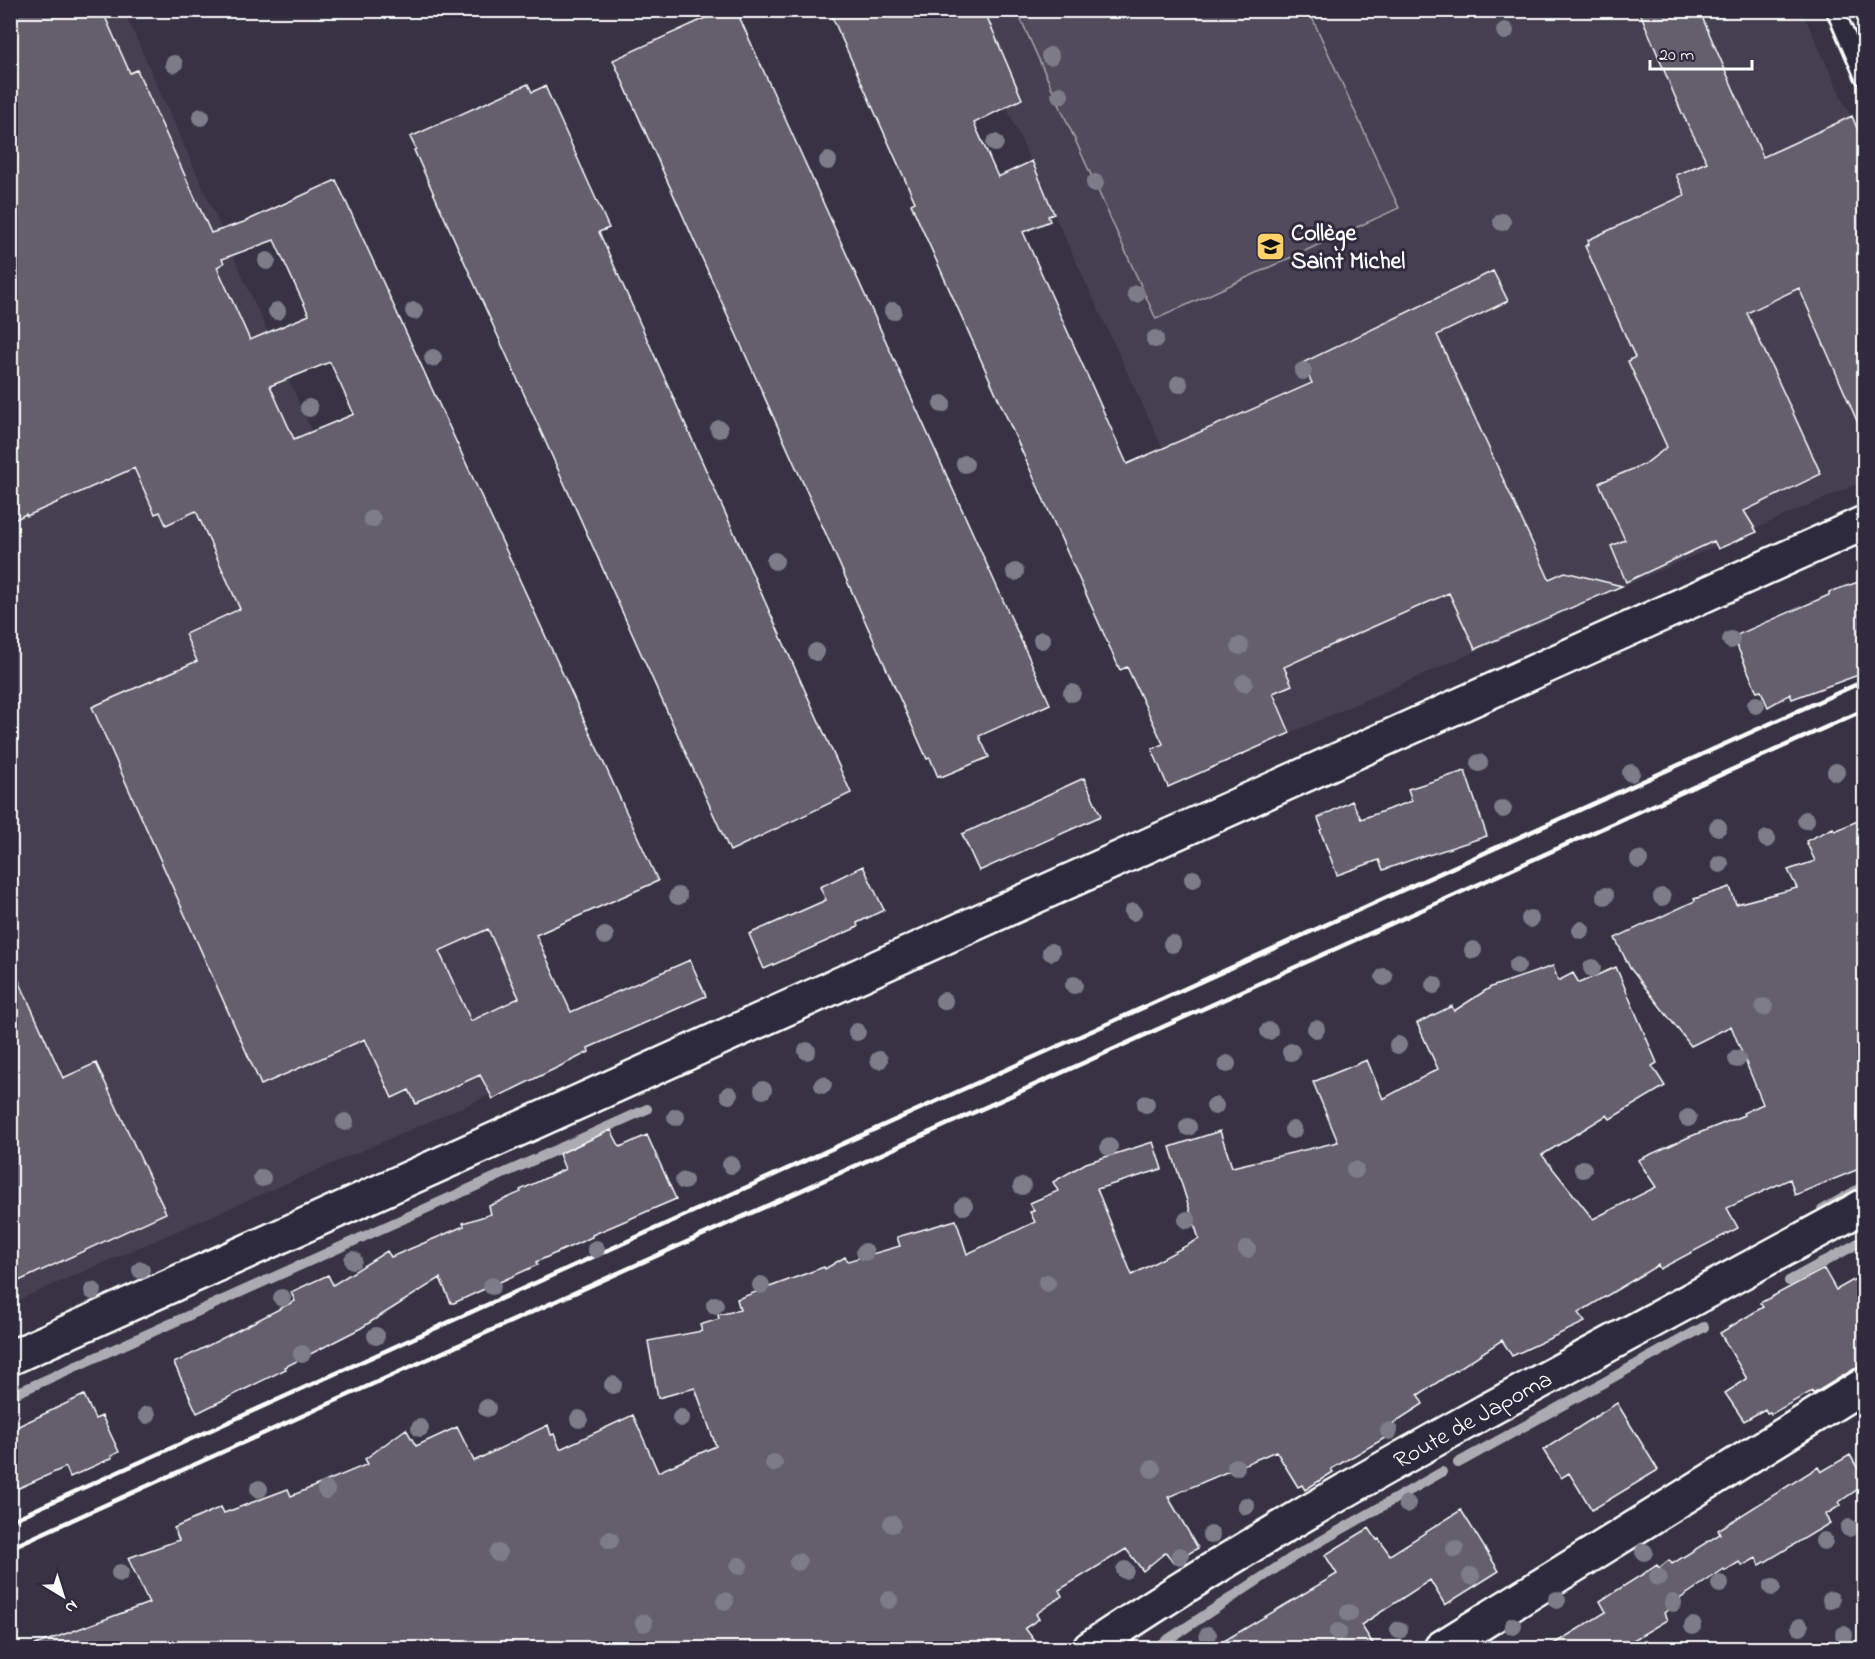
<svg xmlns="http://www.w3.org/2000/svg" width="1875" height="1659" font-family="'Indie Flower',sans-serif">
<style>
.built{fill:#444051}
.green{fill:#514c5c;stroke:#a8a6ae;stroke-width:1.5}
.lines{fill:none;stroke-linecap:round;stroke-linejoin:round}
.stream{stroke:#adabb2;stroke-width:10}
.building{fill:#635f6d;stroke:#fff;stroke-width:1.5;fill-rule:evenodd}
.service-casing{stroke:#fff;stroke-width:21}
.minor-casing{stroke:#fff;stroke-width:38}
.primary-casing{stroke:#fff;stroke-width:38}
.service{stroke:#2f2a3d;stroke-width:16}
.minor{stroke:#2f2a3d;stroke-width:33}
.primary{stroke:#2f2a3d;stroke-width:33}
.rail{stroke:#fff;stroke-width:4.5}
.tree{fill:#7e7c88}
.labels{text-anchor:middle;stroke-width:6;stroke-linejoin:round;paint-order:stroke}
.poi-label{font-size:24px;font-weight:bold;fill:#fff;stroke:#2f2a3d;text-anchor:start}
.street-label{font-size:24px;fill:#fff;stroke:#2f2a3d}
</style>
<rect width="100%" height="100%" fill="#373345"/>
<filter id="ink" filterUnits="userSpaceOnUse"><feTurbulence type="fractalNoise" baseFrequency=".0167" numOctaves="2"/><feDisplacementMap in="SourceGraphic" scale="12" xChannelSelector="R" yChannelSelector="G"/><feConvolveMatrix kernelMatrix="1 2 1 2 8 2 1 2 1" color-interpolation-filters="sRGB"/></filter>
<g filter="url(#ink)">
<path class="built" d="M11 11H124L589 1052 11 1303Z
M964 11H1802L1864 146V481L1290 733 1262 662 1054 214Z"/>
<path class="green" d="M1017 11H1309L1399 208 1156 319Z"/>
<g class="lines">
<path class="stream" d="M1822 1210 1864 1186
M1789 1281 1864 1240
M10 1396 647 1109
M1458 1463 1704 1327
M1155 1648 1293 1557 1442 1472"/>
</g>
<path class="building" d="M10 10H102L130 73 137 70 211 233 244 222 336 180 658 881 536 935 571 1012 690 960 706 996 588 1048 589 1052 493 1099 480 1075 416 1104 409 1090 392 1098 365 1039 261 1085 92 707 197 661 185 634 240 609 196 511 166 525 160 512 155 514 134 468 27 516 26 514 10 522ZM274 240 309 315 250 340 217 267 224 263 222 259ZM330 362 354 414 294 439 270 386ZM488 929 519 998 471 1021 439 951Z
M723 10H736L1050 704 979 736 989 757 941 777 940 775 938 777 930 758 927 759 613 60Z
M829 10H984L1022 99 974 123 998 177 1032 161 1054 214 1048 216 1050 221 1023 232 1127 464 1312 383 1302 363 1493 271 1508 301 1437 335 1549 579 1565 572 1622 586 1475 649 1449 593 1332 645 1284 667 1292 685 1273 693 1290 733 1168 787 1152 749 1163 744 1127 667 1120 670 911 204 915 202Z
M1639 10H1699L1763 157 1852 116 1864 145V437L1799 288 1747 313 1821 474 1744 511 1757 532 1718 549 1714 541 1626 582 1611 546 1625 540 1599 483 1645 464 1667 447 1628 361 1635 357 1585 246 1589 244 1588 240 1685 195 1676 175 1707 162 1681 111Z
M528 84 532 92 545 86 609 228 599 232 851 793 730 851 414 150 416 149 410 137Z
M1864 580V673L1792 699 1790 694 1768 707 1761 691 1757 692 1735 641 1739 639 1737 635 1829 595V592Z
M1465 771 1487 836 1429 855 1428 854 1383 870 1379 860 1337 875 1320 830 1322 829 1318 818 1352 801 1361 819 1412 801 1408 789Z
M1084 778 1101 816 979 871 962 834Z
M1864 818V1167L1795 1195 1790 1179 1727 1208 1738 1228 1660 1269 1658 1265 1578 1313 1585 1322 1512 1356 1502 1340 1418 1395 1423 1404 1381 1431 1385 1438 1331 1469 1333 1472 1305 1490 1302 1485 1298 1487 1276 1451 1168 1497 1198 1548 1173 1563 1166 1552 1143 1571 1126 1549 1059 1590 1062 1596 1036 1614 1039 1619 1025 1628 1040 1648H224L220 1641 202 1648H35V1645L149 1603 128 1558 179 1540 174 1528 221 1507 224 1513 288 1489 291 1496 368 1464 365 1459 406 1429 416 1446 457 1427 474 1461 548 1425 551 1435 554 1434 560 1449 633 1415 658 1472 716 1446 695 1388 658 1398 648 1341 702 1331 700 1325 719 1319 718 1315 740 1310 737 1299 824 1267 825 1269 845 1257 848 1261 900 1246 897 1237 956 1220 967 1254 1035 1222 1030 1212 1034 1211 1030 1203 1058 1191 1053 1182 1086 1163 1153 1142 1162 1169 1097 1189 1132 1275 1199 1239 1170 1147 1220 1131 1232 1167 1338 1142 1313 1082 1367 1060 1383 1099 1438 1069 1417 1023 1452 1006 1454 1011 1491 987 1553 966 1558 981 1573 973 1579 983 1616 967 1657 1063 1652 1066 1665 1086 1610 1119 1607 1115 1542 1155 1593 1219 1656 1187 1638 1160 1689 1137 1744 1115 1743 1113 1763 1104 1731 1026 1691 1046 1630 968 1615 938 1695 901 1694 899 1730 887 1736 904 1797 888 1788 870 1815 861 1806 841 1833 828 1835 831Z
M863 866 884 910 857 923 858 927 764 969 749 934 826 900 820 887Z
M10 961 63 1078 96 1063 166 1213 10 1285Z
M611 1130 620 1147 647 1135 676 1199 592 1235V1237L536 1262 537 1265 454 1303H451L440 1278 361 1328 285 1367 286 1369 197 1413 174 1363 295 1301 291 1292 328 1275 333 1285 387 1251 391 1257 464 1226 463 1223 491 1214 489 1206 521 1192 520 1190 565 1169 559 1154Z
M1824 1269 1836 1290 1864 1274V1366L1854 1369 1813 1394 1812 1391 1771 1414 1770 1412 1767 1413 1765 1409 1744 1421 1725 1393 1747 1379 1720 1333 1763 1307 1760 1303Z
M84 1395 95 1419 102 1416 119 1452 111 1456 112 1458 70 1477 66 1467 19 1488 10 1469V1430Z
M1617 1403 1658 1470 1592 1510 1569 1473 1561 1478 1543 1450Z
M1850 1455 1864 1479V1485L1839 1502 1841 1505 1825 1515 1830 1523 1760 1565 1756 1558 1742 1566 1739 1562 1725 1571 1724 1569 1678 1600 1679 1602 1664 1613 1667 1620 1620 1648H1547L1606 1612 1600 1601 1657 1565 1659 1568 1669 1560 1672 1564 1720 1534 1718 1530 1818 1467 1821 1472Z
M1461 1510 1499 1571 1445 1605 1430 1580 1361 1625 1376 1648H1212L1337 1574 1325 1555 1369 1528 1377 1540 1379 1539 1390 1555Z"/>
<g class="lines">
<defs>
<path id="service" d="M1835 10 1864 77"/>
<path id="minor" d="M10 1358 1864 523
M1441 1648 1864 1385"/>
<g id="primary">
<path id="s1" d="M1090 1648C1218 1562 1351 1486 1486 1411 1612 1342 1738 1273 1864 1206"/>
</g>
</defs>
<use href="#service" class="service-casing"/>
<use href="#minor" class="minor-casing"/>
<use href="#primary" class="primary-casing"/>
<use href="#service" class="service"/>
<use href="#minor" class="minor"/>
<use href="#primary" class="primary"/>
<path class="rail" d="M10 1521 1864 681
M10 1548 1864 710"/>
</g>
<g class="tree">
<circle cx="1505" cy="31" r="9"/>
<circle cx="1050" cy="56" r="9"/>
<circle cx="174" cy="64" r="9"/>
<circle cx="1060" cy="95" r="9"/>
<circle cx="201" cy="117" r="9"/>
<circle cx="995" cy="143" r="9"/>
<circle cx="828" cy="161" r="9"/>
<circle cx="1095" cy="183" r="9"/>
<circle cx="1502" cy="222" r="9"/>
<circle cx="267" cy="261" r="9"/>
<circle cx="1136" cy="294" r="9"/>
<circle cx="277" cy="311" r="9"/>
<circle cx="414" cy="311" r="9"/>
<circle cx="893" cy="311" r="9"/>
<circle cx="1155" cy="339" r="9"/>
<circle cx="433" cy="358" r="9"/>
<circle cx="1303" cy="371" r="9"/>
<circle cx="1179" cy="384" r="9"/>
<circle cx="942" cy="404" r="9"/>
<circle cx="309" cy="408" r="9"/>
<circle cx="719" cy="429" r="9"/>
<circle cx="965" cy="464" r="9"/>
<circle cx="372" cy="519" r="9"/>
<circle cx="775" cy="561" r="9"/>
<circle cx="1015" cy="572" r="9"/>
<circle cx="1042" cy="640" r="9"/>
<circle cx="1731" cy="640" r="9"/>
<circle cx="1240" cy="646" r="9"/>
<circle cx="816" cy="652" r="9"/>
<circle cx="1244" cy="683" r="9"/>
<circle cx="1072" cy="693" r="9"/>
<circle cx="1756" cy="705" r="9"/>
<circle cx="1479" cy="763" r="9"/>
<circle cx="1836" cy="772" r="9"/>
<circle cx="1631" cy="773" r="9"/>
<circle cx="1503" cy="809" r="9"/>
<circle cx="1806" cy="820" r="9"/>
<circle cx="1718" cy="827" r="9"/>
<circle cx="1767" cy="839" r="9"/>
<circle cx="1639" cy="860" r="9"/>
<circle cx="1720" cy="864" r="9"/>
<circle cx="1193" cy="879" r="9"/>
<circle cx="678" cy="896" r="9"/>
<circle cx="1605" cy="896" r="9"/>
<circle cx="1662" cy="897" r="9"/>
<circle cx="1133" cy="912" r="9"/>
<circle cx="1530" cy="919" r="9"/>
<circle cx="1581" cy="930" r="9"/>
<circle cx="605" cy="936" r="9"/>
<circle cx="1172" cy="944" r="9"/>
<circle cx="1473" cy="950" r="9"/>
<circle cx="1051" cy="952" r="9"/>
<circle cx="1517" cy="966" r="9"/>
<circle cx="1592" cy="968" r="9"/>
<circle cx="1384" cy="977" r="9"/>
<circle cx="1074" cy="985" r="9"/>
<circle cx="1434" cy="985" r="9"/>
<circle cx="944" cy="1001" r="9"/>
<circle cx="1764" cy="1007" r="9"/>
<circle cx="1316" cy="1029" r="9"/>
<circle cx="1269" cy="1031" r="9"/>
<circle cx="857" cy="1032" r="9"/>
<circle cx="1398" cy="1045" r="9"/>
<circle cx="807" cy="1051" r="9"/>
<circle cx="1291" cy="1052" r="9"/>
<circle cx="1737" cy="1059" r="9"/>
<circle cx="879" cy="1060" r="9"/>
<circle cx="1227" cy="1064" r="9"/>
<circle cx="823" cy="1085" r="9"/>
<circle cx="763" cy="1090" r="9"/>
<circle cx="729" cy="1095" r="9"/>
<circle cx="1146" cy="1104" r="9"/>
<circle cx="1215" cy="1106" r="9"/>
<circle cx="676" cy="1117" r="9"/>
<circle cx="1688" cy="1118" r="9"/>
<circle cx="345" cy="1122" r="9"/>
<circle cx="1188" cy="1127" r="9"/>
<circle cx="1293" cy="1130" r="9"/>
<circle cx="1109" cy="1147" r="9"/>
<circle cx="731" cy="1165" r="9"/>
<circle cx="1583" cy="1169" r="9"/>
<circle cx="1355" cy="1170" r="9"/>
<circle cx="262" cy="1178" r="9"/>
<circle cx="684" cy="1181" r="9"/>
<circle cx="1022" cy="1186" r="9"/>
<circle cx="964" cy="1206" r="9"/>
<circle cx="1187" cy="1220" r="9"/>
<circle cx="596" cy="1249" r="9"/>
<circle cx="1247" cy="1249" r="9"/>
<circle cx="865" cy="1252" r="9"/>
<circle cx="353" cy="1260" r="9"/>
<circle cx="141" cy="1270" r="9"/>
<circle cx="1047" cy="1283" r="9"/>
<circle cx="761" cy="1285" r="9"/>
<circle cx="492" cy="1286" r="9"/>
<circle cx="93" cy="1291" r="9"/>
<circle cx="282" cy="1298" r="9"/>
<circle cx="715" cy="1305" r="9"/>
<circle cx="376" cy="1336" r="9"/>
<circle cx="302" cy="1354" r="9"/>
<circle cx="613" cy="1385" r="9"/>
<circle cx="487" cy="1408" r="9"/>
<circle cx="147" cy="1415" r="9"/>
<circle cx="681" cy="1418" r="9"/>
<circle cx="579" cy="1419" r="9"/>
<circle cx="420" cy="1428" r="9"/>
<circle cx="1389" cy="1431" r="9"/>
<circle cx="774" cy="1463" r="9"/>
<circle cx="1236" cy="1467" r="9"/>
<circle cx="1152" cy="1469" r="9"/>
<circle cx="259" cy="1489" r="9"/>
<circle cx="326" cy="1490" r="9"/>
<circle cx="1407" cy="1504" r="9"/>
<circle cx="1246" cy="1506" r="9"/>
<circle cx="892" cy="1524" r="9"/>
<circle cx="1849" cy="1528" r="9"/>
<circle cx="1211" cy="1535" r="9"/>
<circle cx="610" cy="1540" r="9"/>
<circle cx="1824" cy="1541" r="9"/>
<circle cx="1455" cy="1549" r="9"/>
<circle cx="1644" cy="1552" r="9"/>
<circle cx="498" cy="1553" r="9"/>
<circle cx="1180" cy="1556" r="9"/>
<circle cx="798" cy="1562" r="9"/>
<circle cx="739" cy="1566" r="9"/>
<circle cx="1125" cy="1570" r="9"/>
<circle cx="120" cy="1573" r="9"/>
<circle cx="1471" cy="1576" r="9"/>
<circle cx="1658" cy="1577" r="9"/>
<circle cx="1720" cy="1584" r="9"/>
<circle cx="1772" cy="1587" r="9"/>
<circle cx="889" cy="1600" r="9"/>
<circle cx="1557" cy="1600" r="9"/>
<circle cx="1831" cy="1600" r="9"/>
<circle cx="725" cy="1601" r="9"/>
<circle cx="1673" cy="1603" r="9"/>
<circle cx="1349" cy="1613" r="9"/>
<circle cx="644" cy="1623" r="9"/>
<circle cx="1513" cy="1626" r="9"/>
<circle cx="1693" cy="1626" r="9"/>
<circle cx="1800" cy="1627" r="9"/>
<circle cx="1399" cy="1630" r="9"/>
<circle cx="1338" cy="1632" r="9"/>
<circle cx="1208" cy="1635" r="9"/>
<circle cx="1844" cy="1635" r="9"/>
</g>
</g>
<defs>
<symbol id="school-square" viewBox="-11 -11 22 22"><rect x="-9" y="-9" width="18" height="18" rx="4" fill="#ffd166" stroke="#2f2a3d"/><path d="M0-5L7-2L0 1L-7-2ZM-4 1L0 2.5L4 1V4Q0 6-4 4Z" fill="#111"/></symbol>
</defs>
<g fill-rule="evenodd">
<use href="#school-square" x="1254" y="230" width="33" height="33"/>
</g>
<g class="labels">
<g class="poi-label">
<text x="1291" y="240">Collège<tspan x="1291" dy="28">Saint Michel</tspan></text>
</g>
<g class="street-label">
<text dy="8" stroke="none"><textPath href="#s1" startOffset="446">Route de Japoma</textPath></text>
</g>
</g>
<rect width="1875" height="1659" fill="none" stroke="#2f2a3d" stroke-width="36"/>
<rect x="18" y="18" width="1839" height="1623" fill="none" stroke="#fff" stroke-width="2" filter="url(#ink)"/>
<g transform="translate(63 1596) rotate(142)" stroke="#2f2a3d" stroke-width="4.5" paint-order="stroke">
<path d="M0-4.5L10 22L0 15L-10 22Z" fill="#ffffff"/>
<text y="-9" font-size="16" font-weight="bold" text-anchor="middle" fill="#ffffff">N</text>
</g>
<path d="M1650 60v9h102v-9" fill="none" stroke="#ffffff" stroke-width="3"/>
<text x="1659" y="60" font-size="18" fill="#ffffff" stroke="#2f2a3d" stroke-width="4.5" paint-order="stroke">20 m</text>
</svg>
